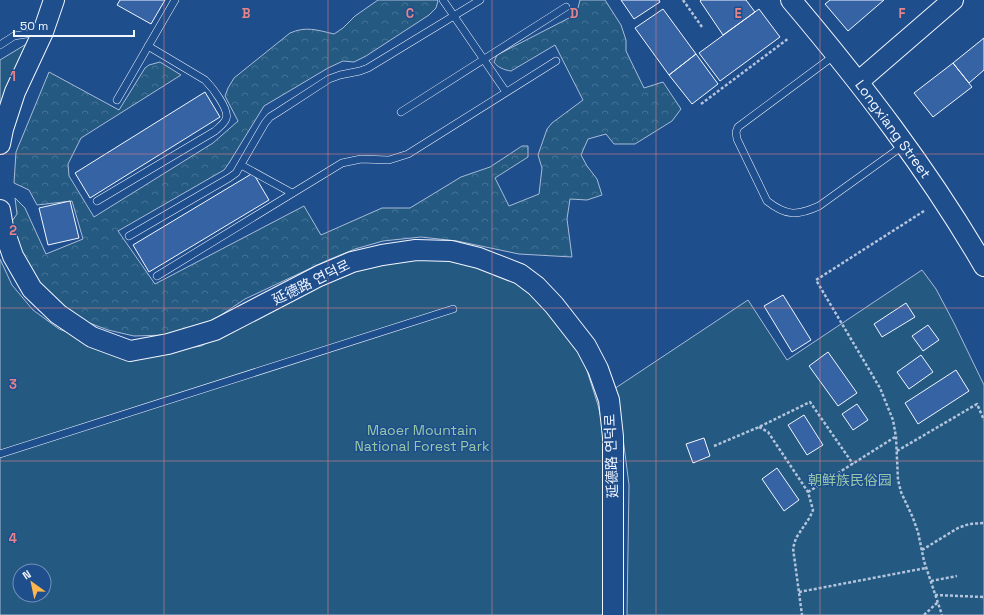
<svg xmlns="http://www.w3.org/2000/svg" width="984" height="615" font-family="'Space Grotesk','Noto Sans SC','Noto Sans KR',sans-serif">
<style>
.green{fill:#245a82;stroke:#a8bbd7;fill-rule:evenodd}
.forest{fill:url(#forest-crowns);stroke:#a8bbd7}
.building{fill:#3563a3;stroke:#f2f6ff}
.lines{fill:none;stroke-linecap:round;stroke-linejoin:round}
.lane-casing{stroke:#f2f6ff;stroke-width:8}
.secondary-casing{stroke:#f2f6ff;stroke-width:22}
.path{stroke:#b3c4dc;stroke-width:2.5;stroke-dasharray:3 2;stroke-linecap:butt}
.lane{stroke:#1f4e8c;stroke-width:7}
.secondary{stroke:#1f4e8c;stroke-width:20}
.grid{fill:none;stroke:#e38589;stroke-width:1;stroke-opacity:0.55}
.labels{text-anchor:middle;stroke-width:3;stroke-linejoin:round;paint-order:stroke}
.street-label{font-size:14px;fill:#f2f6ff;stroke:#1f4e8c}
.park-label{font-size:14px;fill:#97c8a6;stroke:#1f4e8c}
.grid-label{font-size:13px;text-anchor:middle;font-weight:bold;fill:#e38589;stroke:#1f4e8c;stroke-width:3;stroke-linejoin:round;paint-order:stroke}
</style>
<defs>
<pattern id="forest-crowns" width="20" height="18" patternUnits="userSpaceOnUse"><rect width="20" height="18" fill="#245a82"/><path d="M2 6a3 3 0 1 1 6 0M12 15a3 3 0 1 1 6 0" fill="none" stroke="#447295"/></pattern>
</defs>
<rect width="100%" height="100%" fill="#1f4e8c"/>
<path class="green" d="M28 43 0 109V60Z
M424 258 475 261 528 286 582 355 598 405 606 440 603 615H0V259L12 285 33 310 59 329 117 351 151 354 201 346 321 284 365 268ZM20 571H44V595H20Z
M922 270 936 289 954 323 984 385V615H627L629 485 622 430 611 391 748 300 787 360Z"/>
<path class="forest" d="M378 0H437L438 1 436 8 429 15 366 56 354 62 343 61 328 68 264 106 229 163 224 170 118 231 155 284 304 206 321 235 382 208H410L461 177 490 167 522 146H528V157L495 178 509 206 539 194 542 168 538 155 547 129 552 123 583 100 555 45 511 71C504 70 497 67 494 62L497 55 571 17 578 8 580 0H605L621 25 626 40V51L644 88 663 82 681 109 672 121 635 144H614L606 134 588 139 581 155 587 166 597 179 602 195 587 200 570 199 567 219 572 257 519 254 457 241 421 237 383 241 355 249 328 260 245 299 215 319 194 329 166 335 134 336 108 330 79 319 59 306 25 266 10 224 17 214 15 198 25 208 46 254 83 239 72 201 37 205 29 190 14 183 16 152 49 72 119 110 145 68 149 65 160 62 181 75 81 138 68 164 69 176 94 217 213 143 238 121 225 96 228 88 234 78 290 33C306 26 317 30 334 34L343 28 355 16Z"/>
<path class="building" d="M120 0H165L151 24 117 5Z
M621 0H659L660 2 634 19Z
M701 0H746L755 12 723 35 700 1Z
M830 0H884L848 31 825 4Z
M663 9 696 54 669 75 635 28Z
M759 9 780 37 720 81 699 53Z
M984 38V70L969 83 953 63Z
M696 54 718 84 692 104 669 75Z
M953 63 972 87 933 117 914 93Z
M205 92 220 117 90 198 75 173Z
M253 173 269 200 149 272 133 245Z
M70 201 79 238 48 245 39 208Z
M783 295 811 340 792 352 764 306Z
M906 303 915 317 882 337 874 324Z
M928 325 939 340 923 351 912 336Z
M828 352 857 393 838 406 809 366Z
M921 355 933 372 909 389 897 372Z
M956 370 969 391 918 424 905 403Z
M857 404 868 420 853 430 842 414Z
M804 415 823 445 807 455 788 425Z
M704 438 710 456 693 463 686 444Z
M777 468 799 500 784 511 762 479Z"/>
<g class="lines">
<defs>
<path id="lane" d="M443 0 506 92
M0 45 14 36 39 32
M835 55 738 127 736 132 737 139 767 201C786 216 797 216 819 206L904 145
M117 100 175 0
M401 112 566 7
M241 165 292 193
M97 201 215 131C218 128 224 124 226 119 230 110 212 87 205 80L148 46
M129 236 229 178 236 173 265 123 270 117 278 112 329 79 340 75 360 71 368 68 480 0
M157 276 342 163 361 159 389 160 408 154 556 61
M0 454 453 309"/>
<path id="secondary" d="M791 0C862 84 929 171 984 266
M858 82 953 0
M0 144 3 129 15 92 43 32 54 0
M0 210 3 227 13 256 32 289 58 314 92 337 130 351 168 344 215 330 319 276 352 262 382 255 416 250 451 251 479 258 520 274 536 286 554 305 586 346 598 369 609 400 613 437V615"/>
</defs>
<use href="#lane" class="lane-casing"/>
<use href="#secondary" class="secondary-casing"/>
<path class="path" d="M683 0 702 27
M701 104 789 38
M924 211 816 280 880 388 893 420 896 437 898 480 901 492 913 518 918 532 924 561 942 615
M759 427 768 432 808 492 813 510 810 517 796 538 793 548 802 615
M714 446 759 427 810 402 853 464
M897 451 977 404 984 420
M808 492 895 437
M922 550 958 528 969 524 984 523
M931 581 957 576
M799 592 926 568
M935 595 984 597
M924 615 938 602"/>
<use href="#lane" class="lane"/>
<use href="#secondary" class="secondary"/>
</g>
<path class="grid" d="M164 0V615M328 0V615M492 0V615M656 0V615M820 0V615M0 154H984M0 308H984M0 461H984"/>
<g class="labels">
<g class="street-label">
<text transform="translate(893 129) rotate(54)" y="5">Longxiang Street</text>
<text transform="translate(311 282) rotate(-26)" y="5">延德路 연덕로</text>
<text transform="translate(611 456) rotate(-92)" y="5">延德路 연덕로</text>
</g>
<g class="park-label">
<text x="422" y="435">Maoer Mountain<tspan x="422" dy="16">National Forest Park</tspan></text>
<text x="850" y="485">朝鲜族民俗园</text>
</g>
</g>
<g class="grid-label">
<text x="246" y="18">B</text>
<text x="410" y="18">C</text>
<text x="574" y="18">D</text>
<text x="738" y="18">E</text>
<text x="902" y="18">F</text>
<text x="13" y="81">1</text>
<text x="13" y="235">2</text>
<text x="13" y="389">3</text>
<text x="13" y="543">4</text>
</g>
<g transform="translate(32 583) rotate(327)"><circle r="19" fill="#1f4e8c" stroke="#7391ba"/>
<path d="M0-3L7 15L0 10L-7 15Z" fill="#ffb74d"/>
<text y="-6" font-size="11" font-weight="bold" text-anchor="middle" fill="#f2f6ff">N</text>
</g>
<path d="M14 30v6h120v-6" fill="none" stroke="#f2f6ff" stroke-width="2"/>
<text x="20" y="30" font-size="12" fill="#f2f6ff" stroke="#1f4e8c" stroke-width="3" paint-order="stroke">50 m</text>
</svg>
